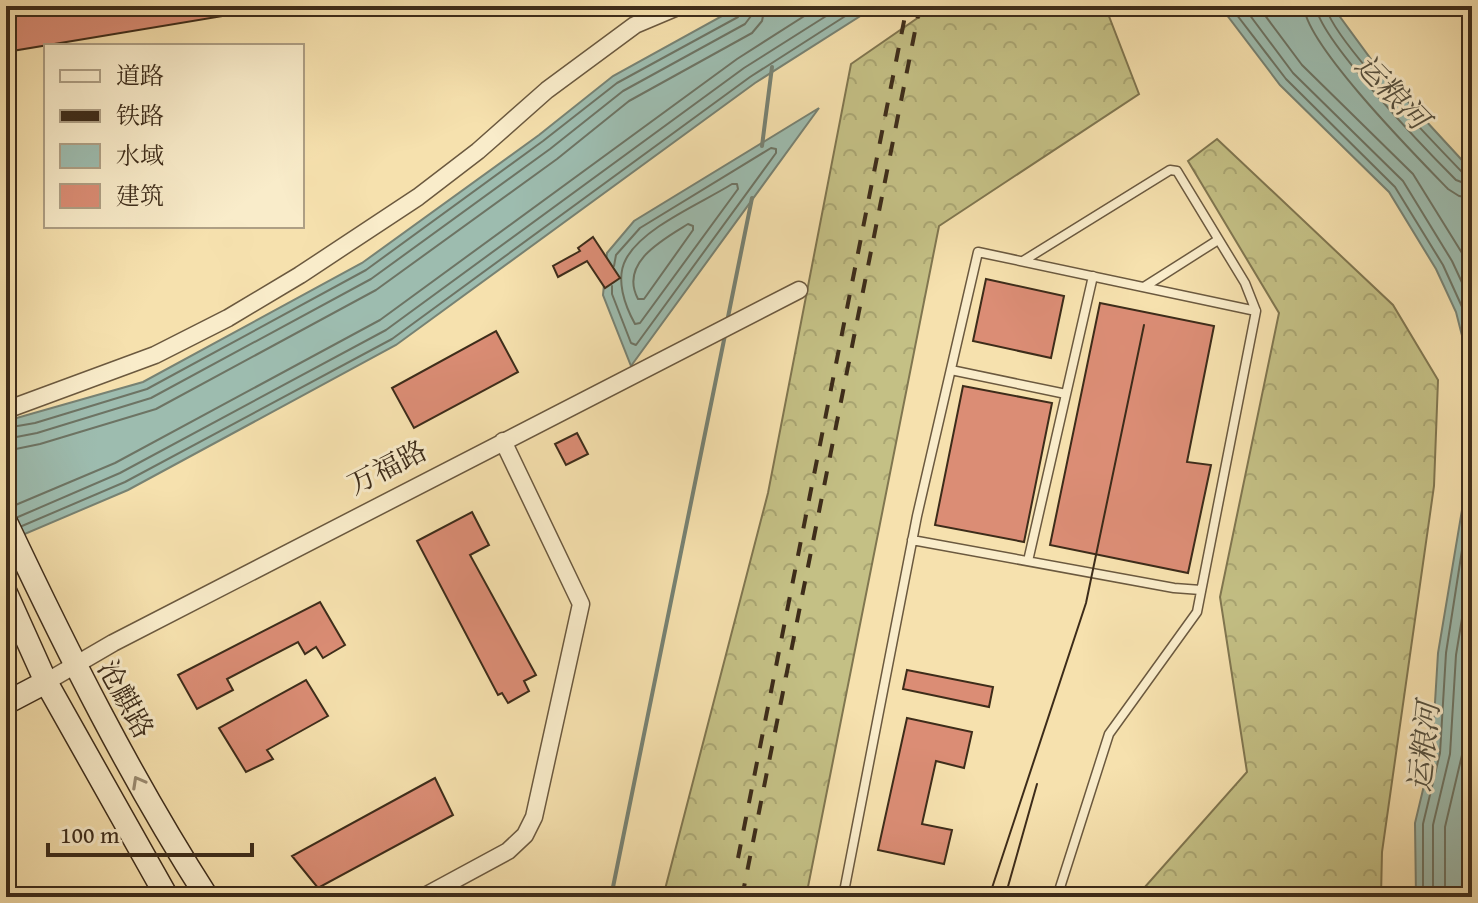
<svg xmlns="http://www.w3.org/2000/svg" width="1478" height="903" font-family="'Gentium Book Plus','Noto Serif SC',serif">
<style>
.forest{fill:url(#forest-crowns);stroke:#807650;stroke-width:2}
.water{fill:#9dbcaf;stroke:#778273;stroke-width:2}
.lines{fill:none;stroke-linecap:round;stroke-linejoin:round}
.shore{stroke:#6d7464;stroke-width:2}
.stream{stroke:#778273;stroke-width:4}
.building{fill:#db8d75;stroke:#3d2c1a;stroke-width:2}
.lane-casing{stroke:#6b593f;stroke-width:11}
.street-casing{stroke:#6b593f;stroke-width:19}
.secondary-casing{stroke:#3d2c1a;stroke-width:25}
.lane{stroke:#f9ecca;stroke-width:8}
.street{stroke:#f9ecca;stroke-width:16}
.secondary{stroke:#f9ecca;stroke-width:22}
.tram{stroke:#3d2c1a;stroke-width:2}
.rail{stroke:#3d2c1a;stroke-width:4;stroke-dasharray:14 14;stroke-linecap:butt}
.oneway{stroke:#9b8c72}
.labels{text-anchor:middle;stroke-width:6;stroke-linejoin:round;paint-order:stroke}
.street-label{font-size:28px;fill:#3d2c1a;stroke:#f9ecca}
.water-label{font-size:30px;font-style:italic;fill:#55503f;stroke:#f9ecca}
</style>
<defs>
<pattern id="forest-crowns" width="20" height="18" patternUnits="userSpaceOnUse" patternTransform="scale(2)"><rect width="20" height="18" fill="#c4c085"/><path d="M2 6a3 3 0 1 1 6 0M12 15a3 3 0 1 1 6 0" fill="none" stroke="#a9a572"/></pattern>
</defs>
<rect width="100%" height="100%" fill="#f6e1ae"/>
<filter id="stains"><feTurbulence type="fractalNoise" baseFrequency=".0025" numOctaves="4"/><feColorMatrix values="0 0 0 0 .2 0 0 0 0 .09 0 0 0 0 .02 0 0 0 .5 -.17"/></filter>
<radialGradient id="worn" r=".72"><stop offset=".6" stop-color="#630" stop-opacity="0"/><stop offset="1" stop-color="#630" stop-opacity=".3"/></radialGradient>
<path class="forest" d="M935 6H1105L1139 94 939 226 806 897H663L768 493 851 64Z
M1217 139 1393 305 1438 380 1434 486 1382 852 1381 897H1136L1247 772 1220 597 1279 313 1188 161Z"/>
<path class="water" d="M740 6H876L755 83 396 345 128 490 6 542V421L143 382 362 263 539 135 613 76Z
M1220 6H1332L1379 70 1472 171V897H1416L1415 823 1432 752 1438 653 1463 504 1471 371 1456 312 1436 269 1389 192 1280 85Z
M819 108 631 366 603 295 607 253 634 221Z"/>
<g class="lines">
<path class="shore" d="M1230 6 1286 79 1395 187 1443 265 1463 309 1472 342
M1243 6 1293 73 1403 181 1452 261 1472 304
M1258 6 1302 65 1413 174 1462 253 1472 275
M1304 6C1305 44 1418 158 1448 189L1459 196 1472 198
M1316 6C1318 38 1429 153 1456 180L1472 186
M1326 6C1329 36 1437 146 1463 173L1472 176
M732 184H737L738 189 640 323 635 324C625 306 615 279 626 259 643 227 702 203 732 184Z
M688 224 693 226V230L644 299H638C619 263 662 240 688 224Z
M612 286V294L631 343 636 345 776 153V149L771 148 640 228 616 255 614 266
M6 428 35 423 147 389 366 270 543 141 617 83 738 17 742 6
M6 439 37 433 151 398 371 279 550 149 623 91 745 24 751 16 753 6
M6 451 40 444 156 409 376 290 557 159 629 101 752 33 762 21 765 6
M6 509 115 463 380 320 737 59 820 6
M18 517 120 473 386 330 744 68 842 6
M22 526 125 482 392 339 750 77 861 6
M1423 897V824L1440 753 1446 653 1472 486
M1433 897V825L1450 754 1456 655 1472 558
M1445 897V827L1462 755 1468 656 1472 630"/>
<path class="stream" d="M762 146 772 67
M727 322 752 198
M6 392 11 405
M611 897 725 335"/>
</g>
<path class="building" d="M75 6H246L247 12 6 52V18Z
M593 237 620 278 605 288 587 261 558 277 553 266 580 251 578 248Z
M986 279 1064 296 1051 358 973 341Z
M1100 303 1214 326 1187 462 1211 465 1188 573 1050 545Z
M496 331 518 372 414 428 392 388Z
M963 386 1052 403 1024 542 935 525Z
M577 433 588 454 566 465 555 444Z
M472 512 489 545 470 555 536 675 524 681 529 691 508 703 502 693 498 695 417 541Z
M320 602 345 645 323 658 316 647 305 654 298 642 227 679 233 690 197 709 178 675Z
M907 670 993 687 989 707 903 689Z
M306 680 328 716 267 750 273 759 246 772 219 728Z
M907 718 972 732 964 768 936 761 922 824 952 830 944 864 878 850Z
M435 778 453 815 318 888 292 856Z"/>
<g class="lines">
<defs>
<path id="lane" d="M1023 261 1170 170 1177 171 1245 283 1256 311 1197 612 1109 734 1057 897
M1144 287 1218 240
M951 370 1066 394
M912 540 1174 588 1201 590
M1028 561 1093 276
M843 897 917 516 978 252 1256 311"/>
<path id="street" d="M6 410 155 355 228 318 300 275 418 197 478 151 547 90 635 25 680 6
M46 682 113 643 799 290
M423 897 508 851 525 835 534 817 581 604 503 441"/>
<path id="secondary" d="M6 522C67 651 130 777 207 897
M6 593 46 682 167 897
M6 703 46 682"/>
</defs>
<use href="#lane" class="lane-casing"/>
<use href="#street" class="street-casing"/>
<use href="#secondary" class="secondary-casing"/>
<use href="#lane" class="lane"/>
<use href="#street" class="street"/>
<use href="#secondary" class="secondary"/>
<path class="tram" d="M989 897 1086 603 1144 325
M1005 897 1037 784"/>
<path class="rail" d="M738 858 907 6
M742 897 920 6"/>
</g>
<defs><path id="oneway-chevron" d="M-2-3.5L2.5 0L-2 3.5" fill="none" stroke-width="1.6" stroke-linecap="round" stroke-linejoin="round" transform="scale(2)"/></defs>
<use class="oneway" href="#oneway-chevron" transform="translate(138 782) rotate(-119)"/>
<g class="labels">
<g class="street-label">
<text transform="translate(387 467) rotate(-27)" y="10">万福路</text>
<text transform="translate(126 699) rotate(61)" y="10">沧麒路</text>
</g>
<g class="water-label">
<text transform="translate(1392 92) rotate(46)" y="10">运粮河</text>
<text transform="translate(1424 747) rotate(-84)" y="10">运粮河</text>
</g>
</g>
<rect width="1478" height="903" fill="none" stroke="#f6e1ae" stroke-width="32"/>
<rect x="8" y="8" width="1462" height="887" fill="none" stroke="#3d2c1a" stroke-width="4"/>
<rect x="16" y="16" width="1446" height="871" fill="none" stroke="#3d2c1a" stroke-width="2"/>
<rect x="44" y="44" width="260" height="184" fill="#f9ecca" stroke="#ae9f84" stroke-width="2"/>
<rect x="60" y="70" width="40" height="12" fill="#f9ecca" stroke="#ae9f84" stroke-width="2"/>
<text x="116" y="84" font-size="24" fill="#3d2c1a">道路</text>
<rect x="60" y="110" width="40" height="12" fill="#3d2c1a" stroke="#ae9f84" stroke-width="2"/>
<text x="116" y="124" font-size="24" fill="#3d2c1a">铁路</text>
<rect x="60" y="144" width="40" height="24" fill="#9dbcaf" stroke="#ae9f84" stroke-width="2"/>
<text x="116" y="164" font-size="24" fill="#3d2c1a">水域</text>
<rect x="60" y="184" width="40" height="24" fill="#db8d75" stroke="#ae9f84" stroke-width="2"/>
<text x="116" y="204" font-size="24" fill="#3d2c1a">建筑</text>
<path d="M48 843v12h204v-12" fill="none" stroke="#3d2c1a" stroke-width="4"/>
<text x="60" y="843" font-size="24" fill="#3d2c1a" stroke="#f9ecca" stroke-width="6" paint-order="stroke">100 m</text>
<rect width="100%" height="100%" filter="url(#stains)"/>
<rect width="100%" height="100%" fill="url(#worn)"/>
</svg>
